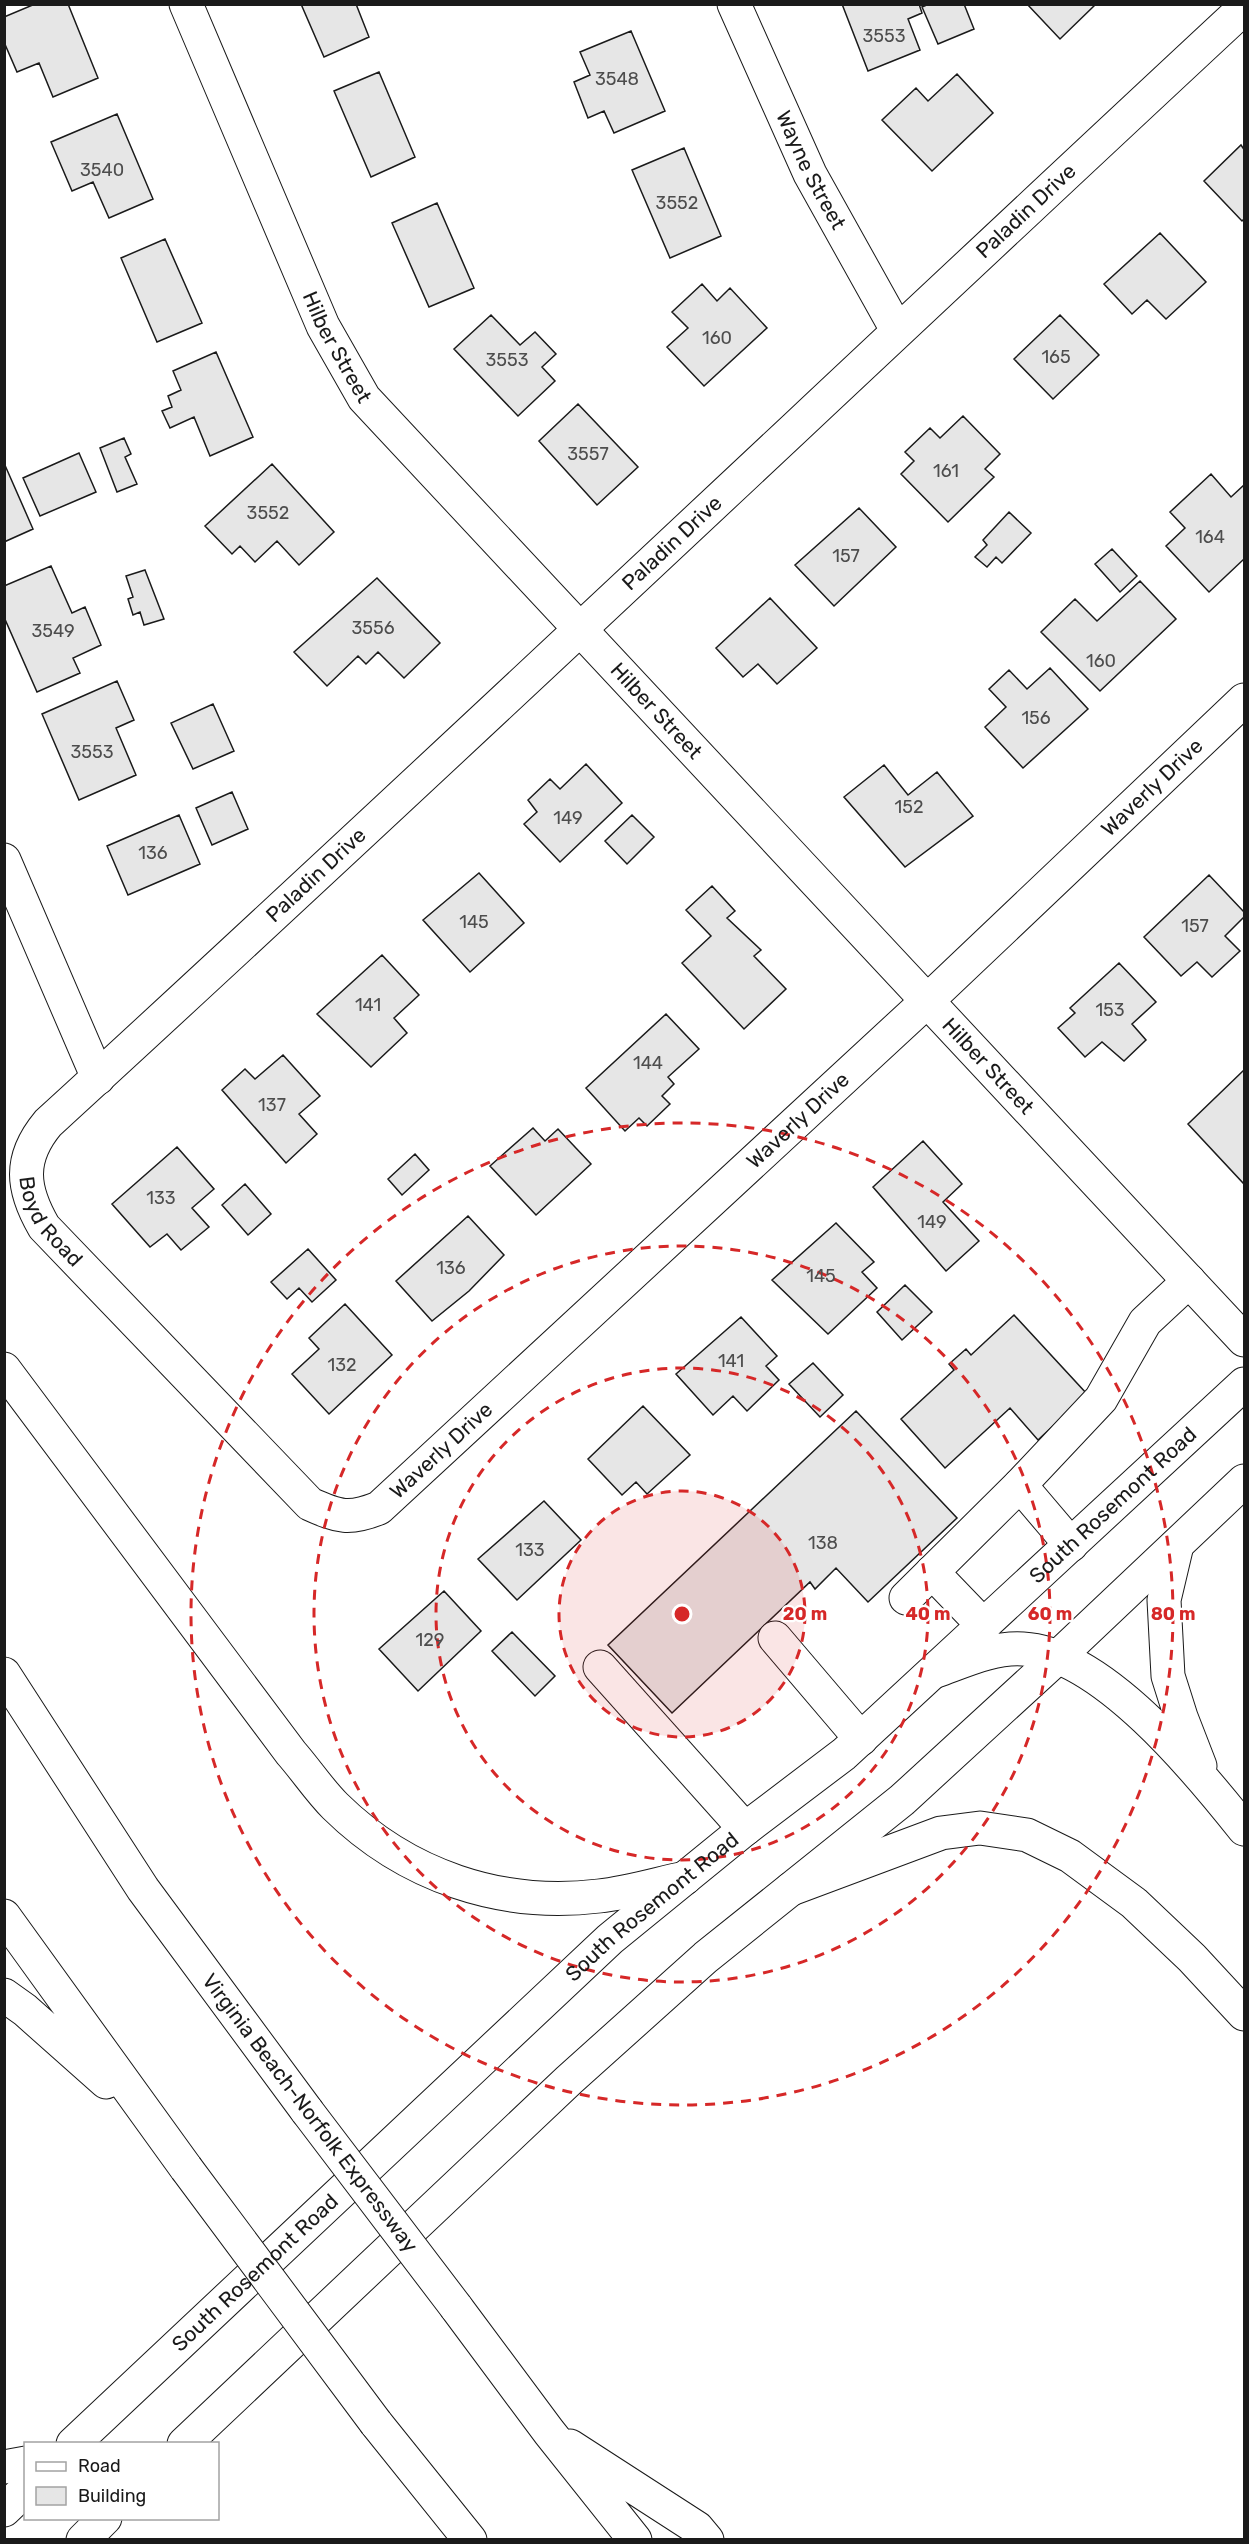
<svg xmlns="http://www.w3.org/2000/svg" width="1249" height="2544" font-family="Rubik,sans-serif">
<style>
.building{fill:#e6e6e6;stroke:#1a1a1a;stroke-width:1.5}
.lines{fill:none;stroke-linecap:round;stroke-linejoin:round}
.minor-casing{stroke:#1a1a1a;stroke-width:35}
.major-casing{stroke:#1a1a1a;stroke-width:35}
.highway-casing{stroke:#1a1a1a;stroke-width:35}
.minor{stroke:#fff;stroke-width:33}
.major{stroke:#fff;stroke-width:33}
.highway{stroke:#fff;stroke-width:33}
.highway-bridge-casing{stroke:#1a1a1a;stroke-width:35;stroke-linecap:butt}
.highway-bridge{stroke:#fff;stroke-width:33}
.ring{fill:none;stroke:#d62828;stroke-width:3;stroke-dasharray:10 8}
.labels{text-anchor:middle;stroke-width:4.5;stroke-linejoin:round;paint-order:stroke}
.number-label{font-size:18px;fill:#4d4d4d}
.street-label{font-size:21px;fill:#1a1a1a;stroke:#fff}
.centre{fill:#d62828;stroke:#fff;stroke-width:3}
.ring-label{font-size:18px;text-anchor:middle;font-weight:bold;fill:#d62828;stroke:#fff;stroke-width:4.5;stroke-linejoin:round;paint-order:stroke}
</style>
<rect width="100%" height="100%" fill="#fff"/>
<path class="building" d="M35 4H68L98 78 53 97 39 63 17 72 4 42V17Z
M301 4H356L369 37 324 57Z
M842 4H919L922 13 908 19 920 50 868 71Z
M929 4H964L974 29 938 44 922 7Z
M1027 4H1096L1060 39Z
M631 31 665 111 614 133 604 111 588 118 574 82 590 75 580 52Z
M379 72 415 157 371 177 334 91Z
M957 74 993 113 932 171 882 120 916 88 928 101Z
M117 114 153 199 109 218 93 182 72 191 51 142Z
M1241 145 1243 148 1244 146V219L1242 221 1204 181Z
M684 148 721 236 670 258 632 170Z
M437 203 474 288 429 307 392 223Z
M1160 233 1206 282 1166 319 1147 300 1132 314 1104 284Z
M165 239 202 323 157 342 121 258Z
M702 284 717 301 730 288 767 328 704 386 667 347 688 328 672 312Z
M491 315 520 345 535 332 556 354 542 367 555 381 518 416 454 349Z
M1060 315 1099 355 1053 399 1014 359Z
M216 352 253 437 210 456 194 417 170 428 162 411 172 407 168 396 181 390 173 371Z
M578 404 638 467 597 505 539 441Z
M963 416 1000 454 985 469 994 477 948 522 901 474 914 461 905 452 930 428 940 438Z
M124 438 131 454 125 457 137 484 117 492 100 448Z
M79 453 96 492 40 516 23 478Z
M4 463 33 529 4 542Z
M272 464 334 532 299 565 277 541 255 562 240 546 232 554 205 526Z
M1211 474 1231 497 1244 485V559L1209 592 1166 546 1185 528 1170 512Z
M859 508 896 547 834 606 795 565Z
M1009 512 1031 533 1002 563 996 557 987 567 975 557 987 545 983 540Z
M1112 549 1137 576 1120 592 1095 564Z
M51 566 72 613 85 607 101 645 73 658 80 673 37 692 4 617V586Z
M145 570 164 619 144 625 140 612 133 615 128 599 133 597 126 576Z
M377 578 440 643 404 678 378 652 366 664 358 656 327 686 294 652Z
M1140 581 1176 619 1100 691 1041 632 1075 599 1097 621Z
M770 598 817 648 777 684 758 664 743 677 716 648Z
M1050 668 1088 709 1023 768 985 727 1006 707 989 689 1009 670 1027 689Z
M117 681 134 720 116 728 136 775 79 800 42 714Z
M213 704 234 751 193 769 171 723Z
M586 764 622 803 560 862 524 824 537 812 528 800 550 779 560 789Z
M884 765 908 795 937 772 973 816 905 867 844 797Z
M232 792 248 829 212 845 196 808Z
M179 815 200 864 128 895 107 846Z
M632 815 654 837 627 864 605 841Z
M479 873 524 923 470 972 423 920Z
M1209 875 1244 912V917L1225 936 1240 951 1212 977 1197 962 1181 976 1144 937Z
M712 886 735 911 727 918 761 950 754 956 786 989 744 1029 682 963 711 936 686 910Z
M382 955 419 995 394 1018 407 1033 371 1067 317 1014Z
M1119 963 1156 1002 1132 1024 1146 1040 1124 1061 1102 1042 1085 1057 1058 1028 1075 1013 1070 1008Z
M666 1014 699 1049 668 1077 674 1084 662 1096 670 1104 647 1126 639 1118 625 1131 586 1088Z
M283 1055 320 1096 299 1114 317 1134 286 1163 222 1090 245 1069 255 1079Z
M1244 1070V1184L1188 1124Z
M533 1128 545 1141 558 1129 591 1164 536 1215 490 1166Z
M923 1141 962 1184 943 1202 979 1241 946 1271 873 1187Z
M177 1147 214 1189 192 1208 209 1227 181 1250 167 1234 150 1247 112 1204Z
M415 1154 429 1170 402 1195 388 1179Z
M245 1184 271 1214 248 1235 222 1205Z
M468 1216 504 1255 469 1291 432 1321 396 1281Z
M836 1223 874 1262 862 1272 877 1288 828 1334 772 1280Z
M308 1249 336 1280 312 1302 299 1288 287 1299 271 1282Z
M905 1285 932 1312 902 1340 877 1312Z
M345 1304 392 1355 329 1414 292 1374 319 1349 309 1338Z
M1014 1315 1087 1394 1038 1440 1010 1408 945 1468 901 1419 954 1370 949 1364 966 1349 971 1355Z
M741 1317 777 1356 766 1366 779 1380 747 1411 733 1396 713 1415 676 1374Z
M813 1363 843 1395 820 1417 789 1384Z
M643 1406 690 1455 647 1494 636 1482 622 1495 588 1459Z
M856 1411 957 1518 868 1602 836 1568 815 1589 810 1582 672 1713 608 1645Z
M544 1501 581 1540 517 1600 478 1559Z
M444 1591 481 1631 418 1691 379 1649Z
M512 1632 555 1676 535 1696 492 1651Z"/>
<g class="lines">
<defs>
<g id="minor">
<path id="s1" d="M186 4 323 326 364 398 1244 1340"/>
<path id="s2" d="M734 4 810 174 897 330"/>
<path id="s3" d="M1244 8C845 379 450 755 48 1123 18 1159 22 1189 44 1227L310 1504C339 1517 349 1520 379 1508L926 1002 1244 700"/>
<path d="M4 860 98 1078"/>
<path d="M1020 1485 1071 1545"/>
<path d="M932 1572 984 1626"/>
<path d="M906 1598 1020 1485 1101 1399 1145 1322 1189 1281"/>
<path d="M775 1638 861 1739"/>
<path d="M600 1667 745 1829"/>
</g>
<g id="major">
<path id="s4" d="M73 2444 610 1939 745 1829 844 1754 1244 1384"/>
<path d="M184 2444 569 2080 706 1957 902 1800 1059 1656 1244 1481"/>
<path d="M4 2510 26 2489"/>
<path d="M83 2540 105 2518"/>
</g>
<path id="highway" d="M4 1369 291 1753C306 1770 319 1790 335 1806 406 1876 501 1908 599 1896 628 1893 657 1884 685 1878
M1177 1545 1164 1600 1168 1676 1181 1717 1200 1766
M936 1671C964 1661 993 1647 1023 1649 1102 1653 1198 1771 1244 1829
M4 1674 143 1889 307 2111
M791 1889 941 1833 980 1828 1027 1835 1070 1856 1134 1903 1192 1958 1244 2014
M4 1916 186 2168
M4 1995 25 2010 106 2082
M456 2307 549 2432 635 2540
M376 2423 470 2540
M570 2446 697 2528 707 2540
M4 2467 26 2463"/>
</defs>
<use href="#minor" class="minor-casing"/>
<use href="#major" class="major-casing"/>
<use href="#highway" class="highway-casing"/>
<use href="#minor" class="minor"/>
<use href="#major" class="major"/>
<use href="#highway" class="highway"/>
<defs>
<path id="highway-bridge" d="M307 2111 456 2307
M186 2168 376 2423"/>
</defs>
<use href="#highway-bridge" class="highway-bridge-casing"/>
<use href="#highway-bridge" class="highway-bridge"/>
</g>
<circle cx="682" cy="1614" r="123" fill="#d62828" fill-opacity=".12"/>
<g class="ring">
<circle cx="682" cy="1614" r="123"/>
<circle cx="682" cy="1614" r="246"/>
<circle cx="682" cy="1614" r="368"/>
<circle cx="682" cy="1614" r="491"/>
</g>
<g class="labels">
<g class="number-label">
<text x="884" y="42">3553</text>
<text x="617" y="85">3548</text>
<text x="102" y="176">3540</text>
<text x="677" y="209">3552</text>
<text x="717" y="344">160</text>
<text x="1056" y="363">165</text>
<text x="507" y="366">3553</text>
<text x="588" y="460">3557</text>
<text x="946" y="477">161</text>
<text x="268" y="519">3552</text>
<text x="1210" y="543">164</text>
<text x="846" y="562">157</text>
<text x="373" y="634">3556</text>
<text x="53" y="637">3549</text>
<text x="1101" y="667">160</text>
<text x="1036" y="724">156</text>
<text x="92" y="758">3553</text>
<text x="909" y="813">152</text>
<text x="568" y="824">149</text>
<text x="153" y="859">136</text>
<text x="474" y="928">145</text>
<text x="1195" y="932">157</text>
<text x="368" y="1011">141</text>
<text x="1110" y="1016">153</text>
<text x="648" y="1069">144</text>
<text x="272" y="1111">137</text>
<text x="161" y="1204">133</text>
<text x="932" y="1228">149</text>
<text x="451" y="1274">136</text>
<text x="821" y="1282">145</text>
<text x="731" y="1367">141</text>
<text x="342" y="1371">132</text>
<text x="823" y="1549">138</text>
<text x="530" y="1556">133</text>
<text x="430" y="1646">129</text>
</g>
<g class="street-label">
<text dy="7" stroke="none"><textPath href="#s2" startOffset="183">Wayne Street</textPath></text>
<text transform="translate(1026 211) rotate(-43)" y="7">Paladin Drive</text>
<text dy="7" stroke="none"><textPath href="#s1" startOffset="375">Hilber Street</textPath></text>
<text transform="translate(672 543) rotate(-43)" y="7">Paladin Drive</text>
<text dy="7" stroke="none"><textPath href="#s1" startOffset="861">Hilber Street</textPath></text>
<text dy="7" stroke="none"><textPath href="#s3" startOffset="3261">Waverly Drive</textPath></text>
<text transform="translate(316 875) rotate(-43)" y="7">Paladin Drive</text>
<text dy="7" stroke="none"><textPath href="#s1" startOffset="1347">Hilber Street</textPath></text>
<text dy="7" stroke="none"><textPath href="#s3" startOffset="2775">Waverly Drive</textPath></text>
<text dy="7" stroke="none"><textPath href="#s3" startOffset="1746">Boyd Road</textPath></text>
<text dy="7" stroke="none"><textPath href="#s3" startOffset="2289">Waverly Drive</textPath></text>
<text dy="7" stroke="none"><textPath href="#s4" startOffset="1402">South Rosemont Road</textPath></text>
<text dy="7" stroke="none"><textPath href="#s4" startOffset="790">South Rosemont Road</textPath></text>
<text transform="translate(310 2113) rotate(53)" y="7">Virginia Beach-Norfolk Expressway</text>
<text dy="7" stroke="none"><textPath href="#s4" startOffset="250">South Rosemont Road</textPath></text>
</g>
</g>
<circle cx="682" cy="1614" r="9" class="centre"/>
<g class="ring-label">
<text x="805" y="1620">20 m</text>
<text x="928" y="1620">40 m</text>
<text x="1050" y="1620">60 m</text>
<text x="1173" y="1620">80 m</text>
</g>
<rect width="1249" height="2544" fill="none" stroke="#1a1a1a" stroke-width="12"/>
<rect x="24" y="2442" width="195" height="78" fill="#ffffff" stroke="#a3a3a3" stroke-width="1.5"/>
<rect x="36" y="2462" width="30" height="9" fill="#ffffff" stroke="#a3a3a3" stroke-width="1.5"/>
<text x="78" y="2472" font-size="18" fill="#1a1a1a">Road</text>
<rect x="36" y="2487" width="30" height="18" fill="#e6e6e6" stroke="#a3a3a3" stroke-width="1.5"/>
<text x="78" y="2502" font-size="18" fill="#1a1a1a">Building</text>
</svg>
